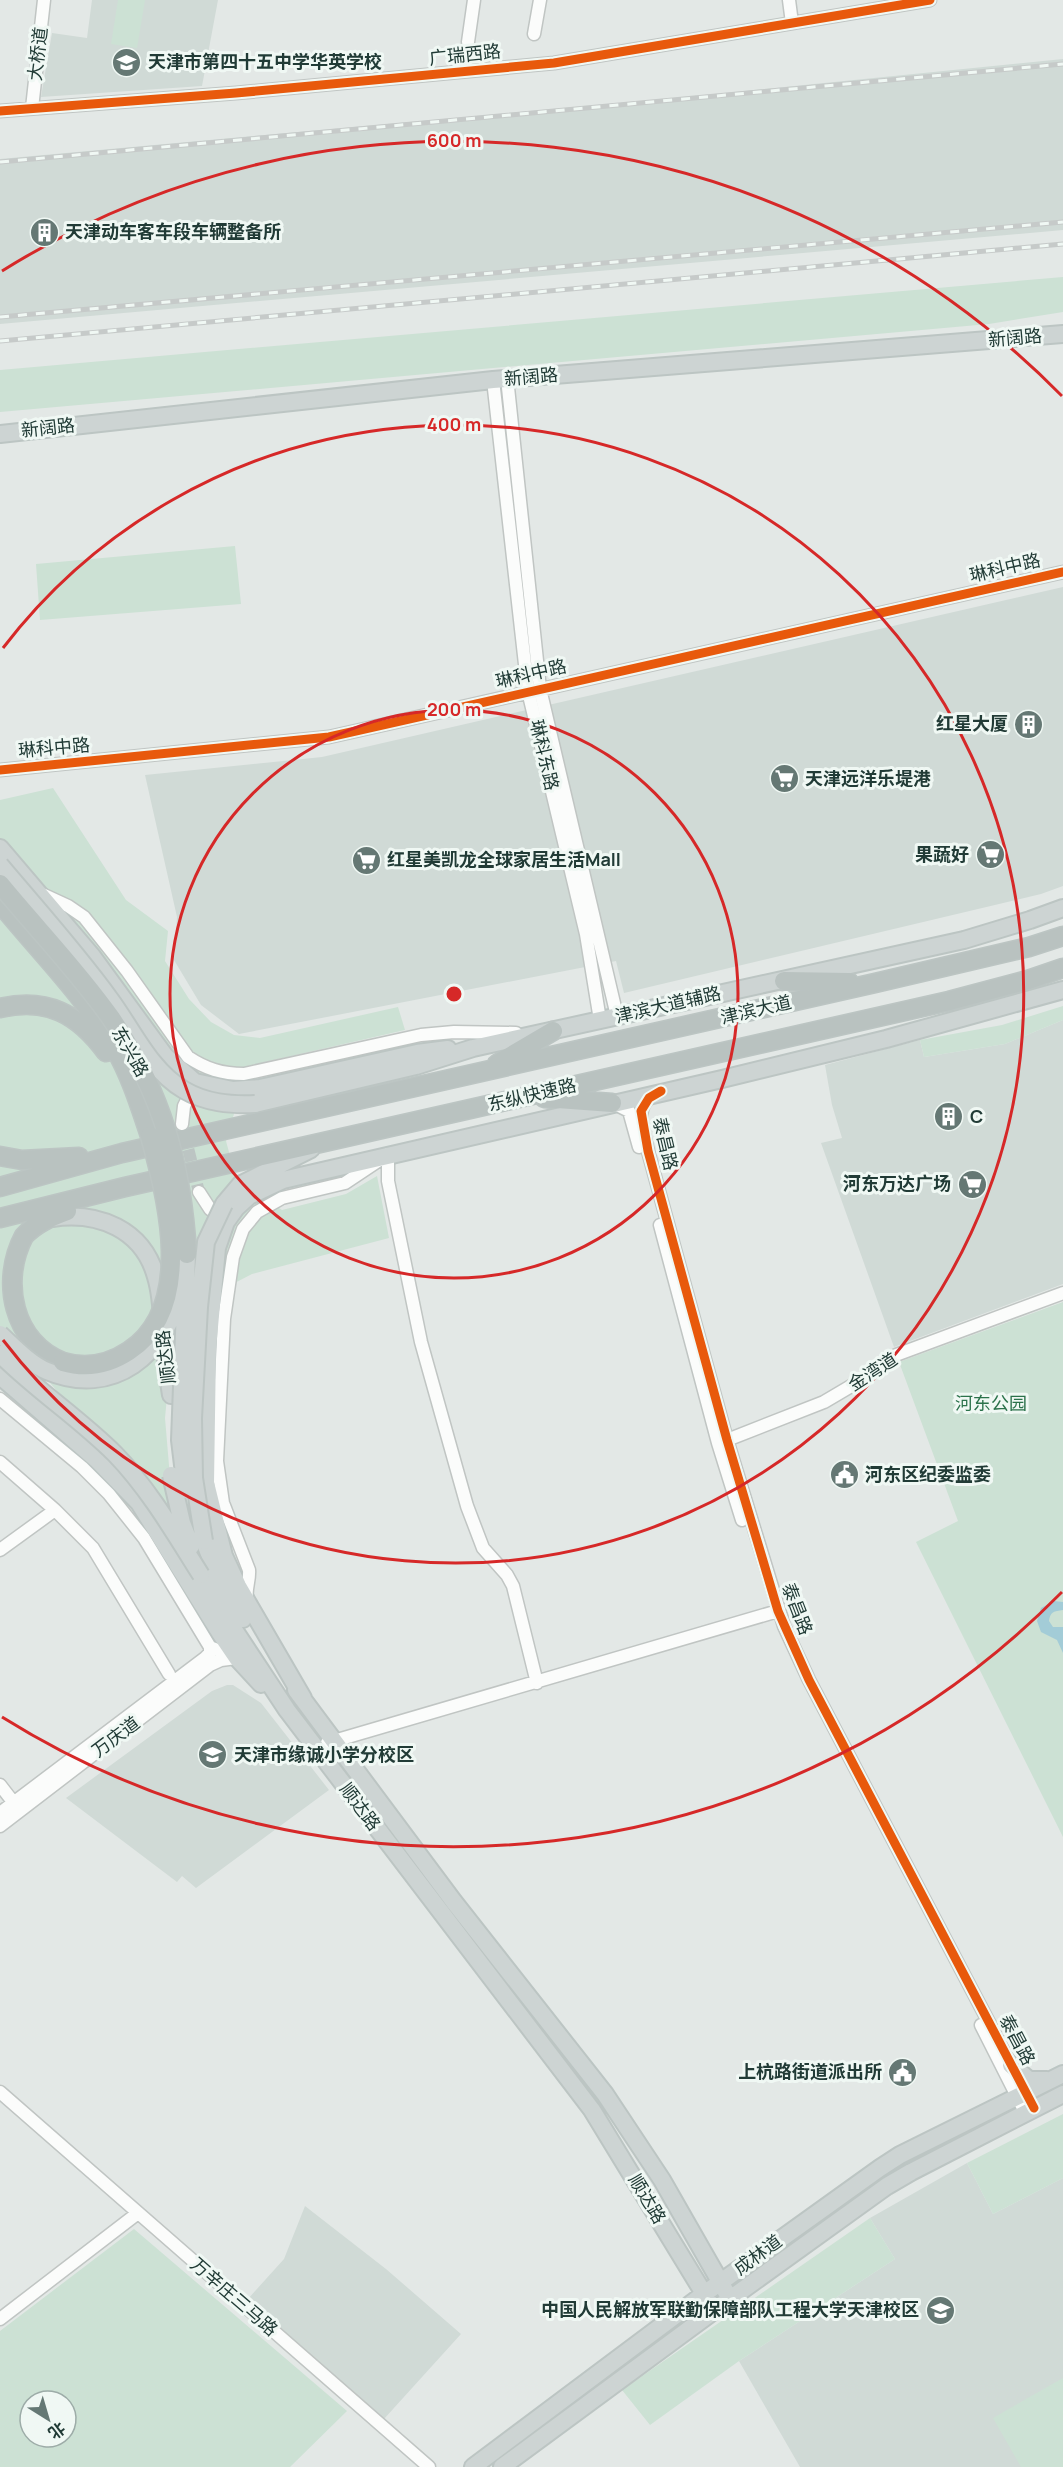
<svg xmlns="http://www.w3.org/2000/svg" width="1063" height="2467" font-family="Manrope,'Noto Sans SC',sans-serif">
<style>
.built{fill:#d0dad6}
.green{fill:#cce1d4;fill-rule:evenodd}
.water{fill:#a3ccd7}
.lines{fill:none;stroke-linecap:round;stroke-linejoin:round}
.minor-tunnel{stroke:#bcc5c3;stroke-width:12;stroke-dasharray:12 6;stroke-linecap:butt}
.minor-casing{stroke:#c0c5c3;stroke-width:15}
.major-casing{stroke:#bcc5c3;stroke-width:20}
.highway-casing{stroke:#bcc5c3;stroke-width:21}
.minor{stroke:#fbfcfb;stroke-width:12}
.major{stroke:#cdd4d3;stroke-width:16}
.highway{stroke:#b9c2c0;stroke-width:18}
.rail-casing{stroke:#c6cac9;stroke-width:5}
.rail{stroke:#f0f8f4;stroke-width:3;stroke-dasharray:9;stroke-linecap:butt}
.major-bridge-casing{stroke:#bcc5c3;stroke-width:20;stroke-linecap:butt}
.highway-bridge-casing{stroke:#bcc5c3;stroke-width:21;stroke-linecap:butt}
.major-bridge{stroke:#cdd4d3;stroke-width:16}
.highway-bridge{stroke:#b9c2c0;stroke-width:18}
.cycleway-casing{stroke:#f0f8f4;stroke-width:13}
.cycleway{stroke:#e8590c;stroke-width:9}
.ring{fill:none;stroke:#d62828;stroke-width:3}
.labels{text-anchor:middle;stroke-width:6;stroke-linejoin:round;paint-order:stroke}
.street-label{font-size:18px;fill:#213b36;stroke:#f0f8f4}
.poi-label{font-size:18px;font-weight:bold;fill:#213b36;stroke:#f0f8f4;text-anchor:start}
.park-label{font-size:18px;fill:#2b724b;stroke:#f0f8f4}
.centre{fill:#d62828;stroke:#f0f8f4;stroke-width:3}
.ring-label{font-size:18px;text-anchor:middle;font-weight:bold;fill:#d62828;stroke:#f0f8f4;stroke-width:6;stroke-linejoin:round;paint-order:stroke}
</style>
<rect width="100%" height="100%" fill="#e3e8e6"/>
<path class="built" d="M92 0H218L202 86 41 97 52 33 87 38Z
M1063 59V230L0 324V159L664 99Z
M1063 587V886L1041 894 624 993 616 961 239 1034 201 1005 174 960 177 917 145 775 322 757Z
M1063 1020V1284L894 1347 821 1143 842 1138 832 1105 825 1065 920 1040 924 1057 1005 1044Z
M227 1685H233L261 1703 329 1790 196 1888 182 1876 177 1882 66 1798 212 1691Z
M967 2163 993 2214 1063 2178V2467H800L739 2361 895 2259 870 2218Z
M305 2206 386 2269 461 2334 384 2419 247 2300 284 2259Z"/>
<path class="green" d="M118 0H145L137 48 111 44Z
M1063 277V312L989 324 0 412V370Z
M235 546 241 604 40 620 36 564Z
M53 788 126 900 168 931 165 961 189 999 211 1022 234 1035 260 1038 398 1007 405 1030 248 1066 226 1141 236 1178 282 1210 346 1194 377 1176 389 1238 252 1274 175 1314 165 1418 173 1513 119 1446 58 1392 0 1326V800Z
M1063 1006V1020L1005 1044 924 1057 920 1040 1002 1025Z
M1063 1302V1837L916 1542 958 1521 899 1362Z
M1063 2114V2178L993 2214 967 2163Z
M870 2218 895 2259 739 2361 650 2425 622 2390Z
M134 2229 347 2411 290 2467H0V2331ZM30 2401H66V2437H30Z
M1063 2378V2467H1021L993 2418Z"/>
<path class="water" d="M1054 1601 1063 1602V1610C1054 1611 1050 1612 1049 1621L1053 1627H1063V1653L1057 1640 1041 1632 1037 1621 1041 1608Z"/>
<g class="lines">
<path class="minor-tunnel" d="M184 1132 199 1192"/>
<defs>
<path id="minor" d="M789 0 792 23
M534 34 540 0
M468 42 474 0
M32 108 44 0
M0 111 236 93 554 63 930 0
M507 378 540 689 617 1016
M493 380 528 691 586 934 600 1020
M0 770 329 737 1063 572
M42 894 68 906 84 917 127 971 188 1057C206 1069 222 1074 244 1074L421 1035 454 1032 516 1033
M652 1096C633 1108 644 1133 648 1151L727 1440 784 1626 809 1680 1015 2072
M613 1103 629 1111 639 1147
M182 1124 184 1106 193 1088
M388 1154V1181L421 1342 467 1506 483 1548 507 1575 513 1586 537 1683
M199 1192 210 1209 223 1219
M660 1225 718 1443 742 1520
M0 1399 82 1467 109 1494 144 1538 210 1647 236 1657
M722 1442 824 1402 863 1379 896 1355 1063 1293
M0 1462 55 1510 93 1548 169 1674
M0 1550 55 1510
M247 1600C245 1588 250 1581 249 1570L223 1503 217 1461 224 1319 233 1257 243 1229 257 1212 282 1198 345 1183 378 1161
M327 1743 778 1611
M0 1785 17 1807
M0 1813 205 1658 210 1653V1647
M0 1826 210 1665 221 1660 236 1658
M981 2025 1025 2112
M0 2092 429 2467
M0 2319 138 2213"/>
<path id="major" d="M0 434 493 380 1063 334
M0 848 92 956 165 1056 195 1082 233 1090 260 1088 417 1053 448 1049
M255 1104 416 1066 473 1048 964 940 1030 920 1063 908
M224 1204 240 1185 311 1149
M52 1218C98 1211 143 1229 156 1277 162 1296 162 1317 163 1336 165 1356 168 1376 171 1395
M0 1376 97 1460 139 1503 220 1633 237 1658 261 1684
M204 1541 217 1575 243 1619
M201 1575 225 1616 287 1710 592 2110 714 2310
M296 1690 454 1902 605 2094 662 2180 730 2299
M303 1698 238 1586 224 1556 206 1483 208 1349 217 1248 226 1222 236 1208 249 1196 283 1180 722 1079 886 1039 1063 990
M1011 2065 1029 2080H1047
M473 2467 704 2294 880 2168 900 2155 1063 2074
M502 2467 730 2299 887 2186 911 2172 1063 2094"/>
<path id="highway" d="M0 903C38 950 83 994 114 1047 130 1074 140 1106 150 1136
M784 981 849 982
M0 1008C47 997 78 1014 106 1052
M497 1064 553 1031
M544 1098 612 1103
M0 1156 22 1160 79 1157
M0 1187 122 1153 875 983 1029 947 1063 936
M0 1218 125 1187 949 1001 1028 980 1063 968
M63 1362C13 1343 0 1281 24 1236 36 1223 51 1217 67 1211"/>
</defs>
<use href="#minor" class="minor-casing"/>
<use href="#major" class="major-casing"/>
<use href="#highway" class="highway-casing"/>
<use href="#minor" class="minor"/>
<use href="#major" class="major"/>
<use href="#highway" class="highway"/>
<defs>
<path id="rail" d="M0 162 1063 64
M0 317 1063 222
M0 341 1063 244"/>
</defs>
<use href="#rail" class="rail-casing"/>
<use href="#rail" class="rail"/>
<defs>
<path id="major-bridge" d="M0 865C37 909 76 952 110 999 133 1030 150 1070 184 1090 206 1103 230 1105 255 1104
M0 1334C13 1346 30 1364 47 1371 113 1399 167 1354 180 1290
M0 1354C36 1390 79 1418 115 1454 149 1489 175 1534 201 1575
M171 1475 182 1523 191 1546
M186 1490 180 1440 187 1254
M204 1541 194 1478 193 1418 199 1307 206 1242 224 1204"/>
<path id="highway-bridge" d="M0 884C37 929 78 971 111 1018 162 1092 182 1166 187 1254
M63 1362C87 1369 108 1365 129 1351 195 1308 168 1199 150 1136"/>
</defs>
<use href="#major-bridge" class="major-bridge-casing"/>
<use href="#highway-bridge" class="highway-bridge-casing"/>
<use href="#major-bridge" class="major-bridge"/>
<use href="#highway-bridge" class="highway-bridge"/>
<defs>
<path id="cycleway" d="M0 111 236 93 554 63 930 0
M0 770 329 737 1063 572
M661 1091 649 1098 641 1111 648 1151 727 1440 778 1611 809 1680 1034 2108"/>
</defs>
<use href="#cycleway" class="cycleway-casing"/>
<use href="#cycleway" class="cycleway"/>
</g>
<g class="ring">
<circle cx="454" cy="994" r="284"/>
<path d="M3 648A569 569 0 1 1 3 1340"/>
<path d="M1062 1592A853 853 0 0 1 2 1717M2 271A853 853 0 0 1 1062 396"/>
</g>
<defs>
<symbol id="school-disc" viewBox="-11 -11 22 22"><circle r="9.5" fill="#657874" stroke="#f0f8f4"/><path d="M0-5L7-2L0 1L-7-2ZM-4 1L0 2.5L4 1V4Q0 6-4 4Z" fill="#fff"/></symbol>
<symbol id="building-disc" viewBox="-11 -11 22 22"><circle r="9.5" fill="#657874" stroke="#f0f8f4"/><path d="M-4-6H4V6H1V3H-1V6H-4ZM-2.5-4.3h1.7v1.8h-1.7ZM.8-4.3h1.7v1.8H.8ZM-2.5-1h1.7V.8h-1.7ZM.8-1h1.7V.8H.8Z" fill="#fff"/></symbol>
<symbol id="supermarket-disc" viewBox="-11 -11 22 22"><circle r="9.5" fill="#657874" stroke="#f0f8f4"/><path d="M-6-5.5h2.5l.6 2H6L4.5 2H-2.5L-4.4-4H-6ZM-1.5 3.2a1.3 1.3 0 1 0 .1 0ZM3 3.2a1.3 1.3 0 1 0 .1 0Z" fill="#fff"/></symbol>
<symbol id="civic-disc" viewBox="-11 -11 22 22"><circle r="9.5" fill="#657874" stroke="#f0f8f4"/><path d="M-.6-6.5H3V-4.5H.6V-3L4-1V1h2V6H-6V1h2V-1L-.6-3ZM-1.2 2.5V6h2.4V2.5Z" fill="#fff"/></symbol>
<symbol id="university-disc" viewBox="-11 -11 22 22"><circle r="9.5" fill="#657874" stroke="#f0f8f4"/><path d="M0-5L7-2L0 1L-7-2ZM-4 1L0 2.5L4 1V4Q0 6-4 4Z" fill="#fff"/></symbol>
</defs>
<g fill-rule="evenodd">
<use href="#school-disc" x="110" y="46" width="33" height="33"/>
<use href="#building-disc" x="28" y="216" width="33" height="33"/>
<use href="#building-disc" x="1012" y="708" width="33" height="33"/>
<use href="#supermarket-disc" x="768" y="762" width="33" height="33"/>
<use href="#supermarket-disc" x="974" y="838" width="33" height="33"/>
<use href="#supermarket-disc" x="350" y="844" width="33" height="33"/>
<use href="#building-disc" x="932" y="1100" width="33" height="33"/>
<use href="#supermarket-disc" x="956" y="1168" width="33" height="33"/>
<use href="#civic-disc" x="828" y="1458" width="33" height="33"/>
<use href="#school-disc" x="196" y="1738" width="33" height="33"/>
<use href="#civic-disc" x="886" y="2056" width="33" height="33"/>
<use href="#university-disc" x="924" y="2294" width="33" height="33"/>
</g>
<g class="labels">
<g class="street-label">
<text transform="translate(38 54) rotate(-83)" y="6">大桥道</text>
<text transform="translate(465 55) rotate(-6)" y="6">广瑞西路</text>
<text transform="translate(1015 338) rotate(-5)" y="6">新阔路</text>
<text transform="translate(531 377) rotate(-5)" y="6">新阔路</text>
<text transform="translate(48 428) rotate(-6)" y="6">新阔路</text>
<text transform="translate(1005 568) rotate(-13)" y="6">琳科中路</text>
<text transform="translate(531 674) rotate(-13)" y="6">琳科中路</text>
<text transform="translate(54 748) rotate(-5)" y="6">琳科中路</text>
<text transform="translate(544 755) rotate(77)" y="6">琳科东路</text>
<text transform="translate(668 1005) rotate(-13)" y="6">津滨大道辅路</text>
<text transform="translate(756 1010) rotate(-13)" y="6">津滨大道</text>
<text transform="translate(130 1052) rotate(60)" y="6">东兴路</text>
<text transform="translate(532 1095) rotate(-13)" y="6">东纵快速路</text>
<text transform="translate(665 1144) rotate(77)" y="6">泰昌路</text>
<text transform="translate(166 1357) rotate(-97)" y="6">顺达路</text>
<text transform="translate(873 1372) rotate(-33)" y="6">金湾道</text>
<text transform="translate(797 1609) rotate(69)" y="6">泰昌路</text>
<text transform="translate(116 1737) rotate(-37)" y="6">万庆道</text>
<text transform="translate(360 1807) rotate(53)" y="6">顺达路</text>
<text transform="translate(1017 2040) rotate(62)" y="6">泰昌路</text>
<text transform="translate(647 2199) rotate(59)" y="6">顺达路</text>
<text transform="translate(758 2255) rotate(-36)" y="6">成林道</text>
<text transform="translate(234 2297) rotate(41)" y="6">万辛庄三马路</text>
</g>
<g class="poi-label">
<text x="148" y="68">天津市第四十五中学华英学校</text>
<text x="65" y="238">天津动车客车段车辆整备所</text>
<text x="1008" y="730" text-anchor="end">红星大厦</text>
<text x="805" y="785">天津远洋乐堤港</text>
<text x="969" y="861" text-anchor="end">果蔬好</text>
<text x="387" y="866">红星美凯龙全球家居生活Mall</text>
<text x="970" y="1123">C</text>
<text x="951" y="1190" text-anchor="end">河东万达广场</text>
<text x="865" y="1481">河东区纪委监委</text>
<text x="234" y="1761">天津市缘诚小学分校区</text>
<text x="882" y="2078" text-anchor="end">上杭路街道派出所</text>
<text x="919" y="2316" text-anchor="end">中国人民解放军联勤保障部队工程大学天津校区</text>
</g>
<g class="park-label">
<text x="991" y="1410">河东公园</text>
</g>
</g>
<circle cx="454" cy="994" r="9" class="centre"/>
<g class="ring-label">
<text x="454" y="147">600 m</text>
<text x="454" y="431">400 m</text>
<text x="454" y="716">200 m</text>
</g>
<g transform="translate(48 2419) rotate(143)"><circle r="28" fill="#f0f8f4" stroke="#9daca8" stroke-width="1.5"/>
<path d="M0-4.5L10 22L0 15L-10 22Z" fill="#657874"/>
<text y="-9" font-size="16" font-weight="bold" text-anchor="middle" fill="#213b36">北</text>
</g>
</svg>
